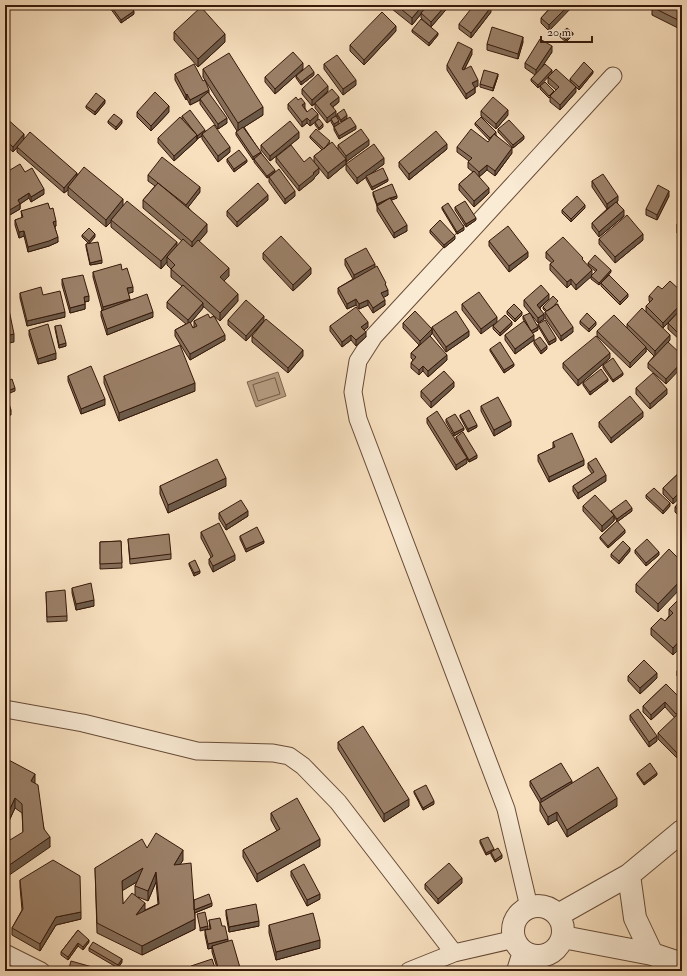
<svg xmlns="http://www.w3.org/2000/svg" width="687" height="976" font-family="'IM FELL Double Pica',serif">
<style>
.water{fill:#b69c81;stroke:#836851}
.lines{fill:none;stroke-linecap:round;stroke-linejoin:round}
.shore{stroke:#765a46;stroke-width:1}
.minor-casing{stroke:#674b37;stroke-width:19}
.tertiary-casing{stroke:#674b37;stroke-width:24}
.minor{stroke:#faebd5;stroke-width:17}
.tertiary{stroke:#faebd5;stroke-width:22}
.wall{fill:#856e59;stroke:#37190a;fill-rule:evenodd}
.shaded-wall{fill:#6c5a49;stroke:#37190a}
.building{fill:#9b8068;stroke:#37190a;fill-rule:evenodd}
</style>
<rect width="100%" height="100%" fill="#f8e0bf"/>
<filter id="stains"><feTurbulence type="fractalNoise" baseFrequency=".005" numOctaves="4"/><feColorMatrix values="0 0 0 0 .2 0 0 0 0 .09 0 0 0 0 .02 0 0 0 .5 -.17"/></filter>
<radialGradient id="worn" r=".72"><stop offset=".6" stop-color="#630" stop-opacity="0"/><stop offset="1" stop-color="#630" stop-opacity=".3"/></radialGradient>
<path class="water" d="M278 372 286 396 256 407 247 382Z"/>
<g class="lines">
<path class="shore" d="M275 378 280 394 258 401 253 385Z"/>
<defs>
<path id="minor" d="M5 709 83 723 197 751 273 753 289 756 303 766 338 802 454 953 515 939
M529 907 506 809 358 419 353 392 358 361 374 336 446 258 613 76
M5 953 41 971
M409 971 454 953"/>
<path id="tertiary" d="M629 875 635 918 652 954
M513 931a25 25 0 1 1 50 0a25 25 0 1 1-50 0Z
M558 915 629 875 682 831
M563 937 652 954 682 964
M518 971 524 952"/>
</defs>
<use href="#minor" class="minor-casing"/>
<use href="#tertiary" class="tertiary-casing"/>
<use href="#minor" class="minor"/>
<use href="#tertiary" class="tertiary"/>
</g>
<path class="wall" d="M110 5 134 14 121 23 110 8Z
M392 5H450L431 27 421 18V14L412 25 392 9Z
M553 5 549 31 541 23V18Z
M682 5V30L652 15V7Z
M491 12 471 38 459 29V24Z
M412 30 438 35 429 46 412 32Z
M396 31 364 65 350 51V45Z
M174 32 225 42 198 67 174 40Z
M560 34 573 35 566 42 560 37Z
M523 42 518 59 487 50V44Z
M552 52 540 69 538 88 531 81V79L535 75 525 68V63Z
M472 54 464 70 478 86 475 87V93L466 99 447 70V65Z
M324 64 356 85 343 95 324 69Z
M203 69 263 115 244 127 261 153 275 172 295 196 285 204 269 182V177L267 178 254 162V159L253 160 236 135V132L237 131 203 77Z
M303 69 275 94 265 82V77Z
M593 73 579 90 570 81V79Z
M175 74 209 94 227 123 218 129 200 104V100L190 105 187 99 186 100 175 80Z
M314 75 301 85 296 78V76Z
M498 76 493 91 480 87V84Z
M548 77 576 92 560 110 550 102V97L549 98 540 89V86L554 93 556 90 548 83Z
M302 89 328 91 323 96 339 102 333 107 339 124 356 129 339 139 334 130V127L331 122V120L327 123 315 108V104L312 106 302 94Z
M105 103 95 115 86 108V106Z
M288 104 305 108 307 112 318 120 323 127 319 130 315 125V122L310 126 307 123 302 127 288 109Z
M481 111 508 115 496 129 481 116Z
M137 112H169L151 131 137 117Z
M337 114 347 118 341 122 337 116Z
M182 116 205 131 230 152 218 162 202 139V136L197 139V140L174 161 158 143V138L182 119Z
M5 117 24 139 123 205 177 246 182 241 143 208V200L155 186 148 181V175L200 192 188 207 207 232 199 241 229 276 224 281 238 301 220 321 214 316 225 340 190 360 175 336V330L186 324 167 308V302L182 286 171 277V269L167 265V262L161 269 111 227V222L106 227 68 195V190L64 193 17 152V148L13 152 5 145ZM203 306 214 316 210 318 194 321V328H193L190 323 203 308Z
M108 121 122 123 116 130 108 123Z
M475 123 496 135 512 153 495 176 487 170 479 177 489 193 474 207 459 190V184L473 172 468 168V162L469 161 457 152V147L488 142 490 141 475 125Z
M498 129 524 139 513 148 498 132Z
M310 136 330 143 338 150V145H369L346 162V161V164L328 179 314 162V156L322 150 310 138Z
M299 138 270 161 261 150V145Z
M447 149 409 180 399 167V162Z
M276 157 304 162 319 173 314 178V179L299 191 276 162Z
M227 159 247 162 234 172 227 162Z
M346 164H384L368 175 388 181 372 190 366 179V177L357 184 346 170Z
M25 172 44 194 31 202 29 198 20 204V209L8 216 5 211V173Z
M592 181 618 201 617 202 624 216 599 237 592 228V223L609 207 607 209 592 187Z
M373 192 397 198 391 200 407 231 394 238 377 211V206L373 195Z
M669 196 657 220 646 215V209Z
M268 200 237 227 227 216V211Z
M442 207 464 230 457 234 442 209Z
M455 207 476 220 466 227 455 210Z
M585 208 571 222 562 213V210Z
M50 209 56 226 55 227 58 242 49 246 28 252 24 236 19 238 15 225V220L22 218 21 211Z
M682 209V235L677 233V225Z
M430 230 455 239 444 248 430 233Z
M82 235 95 237 89 243 102 263 90 265 86 247V244H89L82 237Z
M599 239 643 240 615 263 599 244Z
M489 241 528 257 509 272 489 246Z
M546 252 583 260 592 275 596 272 588 265V263L611 272 604 280 628 297 620 305 601 286V283L599 285 591 279V276L576 290 571 284 567 288 550 270V264L552 263 546 258Z
M263 253 311 274 293 291 263 259Z
M345 259 375 268 386 286 388 295 383 297 385 305 373 313 368 305 359 309 356 305 347 309 338 293V288L353 279 345 265Z
M122 270 133 292 128 293 130 300 153 317 107 335 101 316V311L102 310 93 277V272Z
M62 279 89 301 85 302V309L70 313 62 285Z
M662 289 682 292 681 341 668 329V323L669 322 663 328 646 312V306L650 302 649 301V296Z
M20 293 43 295 65 317 27 326 20 298Z
M549 299 540 308 544 319 538 323 524 306V300Z
M462 304 497 317 481 334 462 310Z
M558 304V305L573 332 561 341 545 318V312H546L543 309V307Z
M507 311 522 315 515 322 507 314Z
M523 316 538 330 532 333 534 340 515 354 505 340V335L526 324 523 319Z
M228 320 264 321 246 341 228 325Z
M580 321 596 325 589 332 580 324Z
M403 323 432 334 430 336 447 360 428 377 423 371 419 375 411 368V363L413 360 411 358V353L419 345 403 328Z
M538 324 556 341 549 345 538 326Z
M627 324 670 340 668 342 666 384 648 368V363L654 356 646 348V352L630 368 597 336V331L627 328Z
M512 325 500 336 493 329V326Z
M55 326 66 346 59 348 55 329Z
M330 326 368 327 364 330 366 337 356 346 351 340 342 347 330 331Z
M432 327 469 336 446 352 432 333Z
M29 330 56 359 38 364 29 335Z
M252 336 303 356 288 373 252 342Z
M534 341 547 349 541 354 534 344Z
M490 349 514 366 504 373 490 351Z
M610 358 578 386 563 368V363Z
M603 365 623 375 613 382 603 368Z
M68 376 105 405 81 414 68 381Z
M104 376 195 391 119 421 104 383Z
M608 381 590 395 583 385V383Z
M454 387 431 408 421 397V391Z
M636 388 667 394 650 409 636 394Z
M481 406 511 426 494 436 481 411Z
M460 415 477 427 468 432 460 417Z
M643 417 611 443 599 427V422Z
M427 418 467 463 456 470 427 423Z
M446 419 464 430 454 436 446 422Z
M456 437 477 458 469 462 456 440Z
M553 442 584 465 549 482 538 461V455L553 448Z
M588 463 606 481 578 499 573 491V486L592 474 588 468Z
M682 470 673 504 663 494V488Z
M160 486H226L168 513 160 494Z
M646 495 670 506 663 514 646 498Z
M682 499V519L675 512V507Z
M583 506 611 513V511H632L617 522 625 533 608 548 600 539V537L617 521 614 517V521L602 532 583 511Z
M219 513 248 516 226 530 219 519Z
M201 532 235 560 213 572 209 564V559L211 557 201 538Z
M240 536 264 543 246 552 240 539Z
M128 539 171 554V559L130 564Z
M121 541 122 568 100 569V542Z
M635 550 659 555 646 566 635 553Z
M630 551 619 564 611 557V554Z
M682 562 658 612 636 592V584Z
M189 563 200 573 194 576 189 565Z
M72 588 94 606 76 610 72 593Z
M46 592 67 616V621L47 622Z
M679 599 673 655 651 635V628L665 621 669 616V609Z
M682 665V681L677 676V671Z
M628 676 657 678 640 694 628 681Z
M666 684 682 700V754L677 758 658 739V733L675 718 665 707 651 720 643 712V706Z
M630 715 657 741 649 747 630 720Z
M338 742 409 806 384 822 338 749Z
M5 758 35 783 44 829 50 847 23 832 22 813 15 808 9 821 5 819Z
M637 773 657 775 644 785 637 775Z
M530 781 572 783 617 806 567 837 557 820 548 825 540 811V803L530 786Z
M414 791 434 804 423 810 414 793Z
M271 813 320 846 257 882 243 857V850L277 831 271 820Z
M480 840 494 850 502 858 495 862 491 855V853L486 855 480 843Z
M147 848 183 860 180 864 194 900 212 906 195 913V929L142 955 97 933 95 868ZM137 882 135 886V895L123 904 122 890ZM156 882 158 904 145 910 138 897 148 901Z
M291 871 320 899 307 906 291 876Z
M20 880 81 919 56 925 40 951 12 935V928L22 910 20 887Z
M462 883 438 904 425 889V884Z
M226 910 259 926 229 932 226 915Z
M209 920 222 926 228 942 241 971H218L212 952V948L208 949 205 935V930L210 929Z
M269 925 320 948 276 960 269 933Z
M78 930 89 942 83 950 78 946 68 960 61 955V952Z
M89 948 122 962 118 968 89 951Z
M69 968 103 971H69Z"/>
<path class="shaded-wall" d="M423 5H429L421 13V14L412 25V18Z
M446 5H450L431 27V22Z
M569 5H574L549 31V25Z
M491 7V12L471 38V33Z
M134 11V14L121 23V20Z
M396 26V31L364 65V60Z
M438 33V35L429 46V43Z
M573 33V35L566 42V40Z
M225 34V42L198 67V59Z
M523 37V42L518 59V54Z
M552 46V52L536 76V70Z
M472 49V54L462 74V69Z
M303 63V69L275 94V89Z
M552 70V73L538 88V85Z
M593 71V73L579 90V87Z
M314 72V75L301 85V82Z
M498 74V76L493 91V88Z
M356 80V85L343 95V89Z
M478 80V86L472 89V83Z
M328 86V91L312 106V100Z
M576 87V92L560 110V105Z
M475 88V93L466 99V94Z
M209 90V95L200 99V100L190 105V100Z
M187 94V99L186 100V95Z
M339 97V102L330 109V104Z
M105 100V103L95 115V112Z
M305 103V108L302 110V105Z
M169 106V112L151 131V126Z
M263 107V115L238 131V123Z
M508 110V115L496 129V124Z
M336 111V116L327 123V118Z
M318 114V120L310 126V121Z
M347 115V118L341 122V120Z
M227 118V123L218 129V124Z
M307 118V123L302 127V122Z
M122 120V123L116 130V127Z
M339 121V124L334 127V124Z
M323 124V127L319 130V128Z
M356 126V129L339 139V136Z
M205 130V133L202 134V136L197 139V136Z
M299 132V138L270 161V156Z
M496 132V135L490 141V138Z
M24 134V140L13 152V147Z
M197 135V140L174 161V156Z
M524 136V139L513 148V145Z
M369 140V145L346 162V156Z
M447 144V149L409 180V174Z
M230 147V152L218 162V156Z
M512 148V153L495 176V171Z
M261 152V154L253 160V157Z
M384 158V164L357 184V178Z
M346 159V164L328 179V173Z
M247 160V162L234 172V169Z
M487 165V170L479 177V172Z
M319 168V173L314 178V179L299 191V186Z
M275 170V172L267 178V176Z
M77 173V178L68 187V190L64 193V188Z
M388 179V181L372 190V187Z
M200 187V192L186 210V205Z
M489 188V193L474 207V201Z
M44 189V194L31 202V197Z
M295 191V196L285 204V199Z
M669 191V196L657 220V215Z
M29 193V198L20 204V209L8 216V211L18 200Z
M268 195V200L237 227V222Z
M397 196V198L377 206V204Z
M618 196V201L607 209V204Z
M123 199V207L111 220V222L106 227V220Z
M585 205V208L571 222V219Z
M624 210V216L599 237V232Z
M476 218V220L466 227V224Z
M56 221V226L53 227V222Z
M207 224V232L192 250V242Z
M407 225V231L394 238V233Z
M464 227V230L457 234V232Z
M24 231V236L19 238V232Z
M95 234V237L89 244V241Z
M643 234V240L615 263V257Z
M455 236V239L444 248V245Z
M58 237V242L49 246 28 252V247Z
M177 242V250L167 257V262L161 269V261Z
M528 252V257L509 272V266Z
M102 260V263L90 265V263Z
M375 264V269L354 281V275Z
M229 268V276L220 285V277Z
M311 268V274L293 291V285Z
M592 270V276L576 290V285Z
M611 270V272L599 285V283Z
M571 279V284L567 288V282Z
M133 287V292L127 294V288Z
M388 290V295L381 299V293Z
M238 294V301L220 321V313Z
M549 294V299L537 310V305Z
M628 294V297L620 305V302Z
M89 296V301L84 302V297Z
M130 299V304L103 312V307Z
M356 299V305L347 309V304Z
M368 300V305L359 309V304Z
M385 300V305L373 313V308Z
M203 303V308L188 326V320Z
M682 303V308L663 328V323Z
M85 304V309L70 313V308Z
M65 312V317L27 326V321Z
M153 312V317L107 335V329Z
M522 312V315L515 322V319Z
M544 314V319L538 323V318Z
M264 316V321L246 341V336Z
M497 317V322L481 334V329Z
M368 322V327L361 332V327Z
M512 322V325L500 336V333Z
M596 322V325L589 332V329Z
M538 327V330L531 334V331Z
M573 327V332L561 341V336Z
M432 329V334L420 346V341Z
M469 331V336L446 352V347Z
M366 332V337L356 346V340Z
M14 334V342L5 344V336Z
M225 335V340L190 360V354Z
M351 335V340L342 347V342Z
M534 335V340L515 354V349Z
M670 335V340L655 357V351Z
M556 338V341L549 345V342Z
M66 343V346L59 348V345Z
M547 346V349L541 354V351Z
M646 347V352L630 368V363Z
M303 350V356L288 373V368Z
M56 353V359L38 364V359Z
M610 353V358L578 386V380Z
M447 355V360L428 377V371Z
M682 362V367L666 384V379Z
M514 364V366L504 373V370Z
M423 366V371L419 375V370Z
M623 373V375L613 382V380Z
M608 379V381L590 395V392Z
M454 382V387L431 408V402Z
M195 383V391L119 421V413Z
M15 388V391L5 395V392Z
M667 389V394L650 409V404Z
M105 399V405L81 414V409Z
M11 410V415L5 417V411Z
M643 412V417L611 443V438Z
M511 421V426L494 436V430Z
M477 425V427L468 432V429Z
M464 428V430L454 436V433Z
M477 455V458L469 462V460Z
M467 458V463L456 470V465Z
M584 460V465L549 482V477Z
M606 475V481L578 499V493Z
M226 478V486L168 513V505Z
M682 490V496L673 504V499Z
M670 503V506L663 514V511Z
M632 508V511L617 522V519Z
M248 511V516L226 530V525Z
M614 515V521L602 532V526Z
M625 530V533L608 548V546Z
M264 541V543L246 552V549Z
M630 548V551L619 564V561Z
M659 552V555L646 566V563Z
M235 555V560L213 572V566Z
M200 571V573L194 576V573Z
M682 579V587L658 612V604Z
M94 600V606L76 610V604Z
M682 638V646L673 655V648Z
M657 673V678L640 694V688Z
M665 702V707L651 720V715Z
M657 736V741L649 747V742Z
M682 748V754L677 758V753Z
M657 773V775L644 785V783Z
M35 774V784L31 781Z
M572 781V786L541 804V799Z
M15 798V808L9 821V811Z
M617 798V806L567 837V830Z
M409 799V806L384 822V814Z
M434 801V804L423 810V808Z
M557 812V820L548 825V817Z
M50 837V847L5 878V868Z
M320 839V846L257 882V874Z
M494 849V851L486 855V853Z
M183 850V860L174 875V865Z
M502 855V858L495 862V860Z
M143 868V878L122 891V881Z
M156 872V882L148 901V891Z
M462 878V883L438 904V899Z
M320 894V899L307 906V900Z
M145 903V913L136 915Z
M212 903V906L194 913V910Z
M81 912V919L56 925 40 951V944L56 917Z
M195 919V929L142 955V946Z
M259 921V926L229 932V927Z
M208 926V929L200 931V928Z
M228 939V945L212 946V948L208 949V944Z
M89 940V942L83 950V947Z
M320 940V948L276 960V952Z
M78 943V946L68 960V957Z
M122 959V962L118 968V965Z"/>
<path class="building" d="M110 5H129L134 11 121 20Z
M396 5H423L412 18Z
M428 5H446L431 22 421 13Z
M474 5H488L491 7 471 33 459 24Z
M553 5H569L549 25 541 18Z
M653 5H682V22L652 7Z
M201 7 225 34 198 59 174 32Z
M382 12 396 26 364 60 350 45Z
M421 19 438 33 429 43 412 30Z
M492 27 523 37 518 54 487 44Z
M567 28 573 33 566 40 560 34Z
M540 39 552 46 536 70 525 63Z
M458 42 472 49 462 69 463 70 471 66 478 80 472 83 475 88 466 94 447 65Z
M293 52 303 63 275 89 265 77Z
M229 53 263 107 238 123 203 69Z
M337 55 356 80 343 89 324 64Z
M584 62 593 71 579 87 570 79Z
M194 64 203 81 205 80 209 90 190 100 187 94 186 95 175 74Z
M545 64 552 70 538 85 531 79Z
M309 65 314 72 301 82 296 76Z
M556 69 576 87 560 105 550 96 559 87 548 77Z
M484 70 498 74 493 88 480 84Z
M318 74 328 86 312 100 302 89Z
M545 82 554 91 549 96 540 86Z
M332 89 339 97 330 104 336 111 327 118 315 103Z
M155 92 169 106 151 126 137 112Z
M208 92 227 118 218 124 200 99Z
M96 93 105 100 95 112 86 106Z
M296 97 298 100 301 98 305 103 302 105 307 112 312 108 318 114 310 121 307 118 302 122 288 104Z
M493 97 508 110 496 124 481 111Z
M344 109 347 115 341 120 337 114Z
M190 110 205 130 197 136V135L192 129 182 116Z
M114 114 122 120 116 127 108 121Z
M336 116 339 121 334 124 331 119Z
M5 117 24 134 13 147 5 140Z
M180 117 197 135 174 156 158 138Z
M350 117 356 126 339 136 334 127Z
M481 117 496 132 490 138 475 123Z
M319 119 323 124 319 128 315 122Z
M509 120 524 136 513 145 498 129Z
M290 121 299 132 270 156 261 145Z
M214 125 230 147 218 156 202 134Z
M243 127 261 152 253 157 236 132Z
M316 129 330 141 324 149 310 136Z
M361 129 369 140 346 156 338 145Z
M471 129 488 142 494 134 512 148 495 171 487 165 479 172 468 162 472 158 457 147Z
M436 131 447 144 409 174 399 162Z
M30 132 77 173 64 188 17 147Z
M332 142 346 159 328 173 314 156Z
M374 144 384 158 357 178 346 164Z
M291 145 304 162 310 157 319 168 313 173 314 174 299 186 276 157Z
M239 150 247 160 234 169 227 159Z
M261 153 275 170 267 176 254 159Z
M162 157 200 187 186 205 158 183 148 175Z
M20 164 25 172 32 168 44 189 31 197 29 193 18 200 20 204 8 211 5 206V173Z
M84 167 123 199 106 220 68 187Z
M383 168 388 179 372 187 366 176Z
M279 169 295 191 285 199 269 177Z
M474 171 489 188 474 201 459 184Z
M603 174 618 196 607 204 592 181Z
M158 183 207 224 192 242 143 200Z
M258 183 268 195 237 222 227 211Z
M392 184 397 196 390 198 377 204 373 192Z
M658 185 669 191 657 215 646 209Z
M577 196 585 205 571 219 562 210Z
M390 198 407 225 394 233 377 206Z
M127 201 177 242 161 261 111 220Z
M465 201 476 218 466 224 455 207Z
M616 202 624 210 599 232 592 223Z
M48 203 50 209 53 208 56 221 53 222 58 237 49 241 28 247 24 231 19 232 15 220 23 217 21 211Z
M448 203 464 227 457 232 442 207Z
M682 209V227L677 225Z
M627 215 643 234 615 257 599 239Z
M440 220 455 236 444 245 430 230Z
M508 226 528 252 509 266 489 241Z
M89 228 95 234 89 241 82 235Z
M281 236 311 268 293 285 263 253Z
M563 237 583 258 582 259 592 270 576 285 571 279 567 282 550 264 554 261 546 252Z
M183 239 192 247 198 240 229 268 220 277 238 294 220 313 171 269 175 265 167 257Z
M98 242 102 260 90 263 86 244Z
M366 248 375 264 354 275 345 259Z
M595 255 611 270 599 283 591 276 597 270 588 263Z
M121 264 122 270 127 268 133 287 127 288 130 299 103 307 93 272Z
M377 266 386 283 385 284 388 290 381 293 385 300 373 308 368 300 359 304 356 299 347 304 338 288Z
M83 275 89 296 84 297 85 304 70 308 62 279Z
M609 275 628 294 620 302 601 283Z
M670 281 682 292V303L663 323 646 306 653 299 649 296 658 286 662 289Z
M183 285 203 303 188 320 167 302Z
M541 285 549 294 537 305 544 314 538 318 524 300Z
M41 287 43 295 60 291 65 312 27 321 20 293Z
M479 292 497 317 481 329 462 304Z
M147 294 153 312 107 329 101 311Z
M553 296 558 301 553 307 547 311 543 307Z
M7 300 14 334 5 336V301Z
M246 300 264 316 246 336 228 320Z
M514 304 522 312 515 319 507 311Z
M557 304 573 327 561 336 545 312Z
M356 307 368 322 361 327 366 332 356 340 351 335 342 342 330 326Z
M642 308 670 335 655 351 627 324Z
M682 308V335L681 336 668 323Z
M415 311 432 329 420 341 403 323Z
M456 311 469 331 446 347 432 327Z
M530 313 538 327 531 331 523 316Z
M587 313 596 322 589 329 580 321Z
M208 314 210 318 214 316 225 335 190 354 175 330 190 322 193 328 197 326 194 321Z
M505 315 512 322 500 333 493 326Z
M614 315 646 347 630 363 597 331Z
M266 319 303 350 288 368 252 336Z
M545 320 556 338 549 342 538 324Z
M524 321 534 335 515 349 505 335Z
M48 324 56 353 38 359 29 330Z
M61 325 66 343 59 345 55 326Z
M430 336 447 355 428 371 423 366 419 370 411 363 416 357 411 353Z
M596 336 610 353 578 380 563 363Z
M540 337 547 346 541 351 534 341Z
M500 342 514 364 504 370 490 349Z
M668 342 682 355V362L666 379 648 363Z
M180 345 195 383 119 413 104 376Z
M613 358 623 373 613 380 603 365Z
M91 366 105 399 81 409 68 376Z
M601 369 608 379 590 392 583 383Z
M444 371 454 382 431 402 421 391Z
M653 373 667 389 650 404 636 388Z
M12 379 15 388 5 392V382Z
M630 396 643 412 611 438 599 422Z
M5 397H7L11 410 5 411Z
M498 397 511 421 494 430 481 406Z
M469 410 477 425 468 429 460 415Z
M437 411 467 458 456 465 427 418Z
M455 414 464 428 454 433 446 419Z
M463 432 477 455 469 460 456 437Z
M572 433 584 460 549 477 538 455 555 447 553 442Z
M596 458 606 475 578 493 573 486 594 472 588 463Z
M217 459 226 478 168 505 160 486Z
M682 470V490L673 499 663 488Z
M654 488 670 503 663 511 646 495Z
M595 495 614 515 602 526 583 506Z
M682 499V513L675 507Z
M241 500 248 511 226 525 219 513Z
M626 500 632 508 617 519 611 511Z
M617 521 625 530 608 546 600 537Z
M219 523 235 555 213 566 209 559 213 556 201 532Z
M257 527 264 541 246 549 240 536Z
M169 534 171 554 130 559 128 539Z
M647 539 659 552 646 563 635 550Z
M121 541 122 563 100 564V542Z
M623 541 630 548 619 561 611 554Z
M669 549 682 562V579L658 604 636 584Z
M195 560 200 571 194 573 189 563Z
M91 583 94 600 76 604 72 588Z
M65 590 67 616 47 617 46 592Z
M679 599 682 602V638L673 648 651 628 661 618 665 621 673 613 669 609Z
M644 660 657 673 640 688 628 676Z
M682 665V676L677 671Z
M666 684 682 700V709L676 714 665 702 651 715 643 706Z
M638 709 657 736 649 742 630 715Z
M682 710V748L677 753 658 733Z
M363 726 409 799 384 814 338 742Z
M5 758 35 774 31 781 38 785 44 829 50 837 5 868V843L23 832 22 804 15 798 9 811 5 809Z
M561 763 572 781 541 799 530 781Z
M650 763 657 773 644 783 637 773Z
M598 767 617 798 567 830 557 812 548 817 540 803Z
M426 785 434 801 423 808 414 791Z
M297 798 320 839 257 874 243 850 280 829 271 813Z
M156 833 183 850 174 865 191 863 195 919 142 946 97 923 95 868 142 839 147 848ZM143 868 135 886 148 891 156 872 159 904 136 915 145 903 132 893 123 904 122 881Z
M488 837 494 849 486 853 480 840Z
M498 848 502 855 495 860 491 852Z
M53 860 80 876 81 912 56 917 40 944 12 928 23 909 20 880Z
M449 863 462 878 438 899 425 884Z
M304 864 320 894 307 900 291 871Z
M209 894 212 903 194 910V900Z
M256 904 259 921 229 927 226 910Z
M205 912 208 926 200 928 197 914Z
M313 913 320 940 276 952 269 925Z
M220 918 222 926H225L228 939 208 944 205 930 211 929 209 920Z
M78 930 89 940 83 947 78 943 68 957 61 952Z
M232 940 241 971H219L212 946Z
M93 942 122 959 118 965 89 948Z
M212 959 216 971H192L191 966Z
M71 961 103 970V971H80L69 968Z
M5 967 13 971H5Z"/>
<rect width="687" height="976" fill="none" stroke="#f8e0bf" stroke-width="20"/>
<rect x="6" y="6" width="675" height="964" fill="none" stroke="#37190a" stroke-width="2"/>
<rect x="10" y="10" width="667" height="956" fill="none" stroke="#37190a"/>
<path d="M541 36v6h51v-6" fill="none" stroke="#37190a" stroke-width="2"/>
<text x="547" y="36" font-size="12" fill="#37190a" stroke="#faebd5" stroke-width="3" paint-order="stroke">20 m</text>
<rect width="100%" height="100%" filter="url(#stains)"/>
<rect width="100%" height="100%" fill="url(#worn)"/>
</svg>
